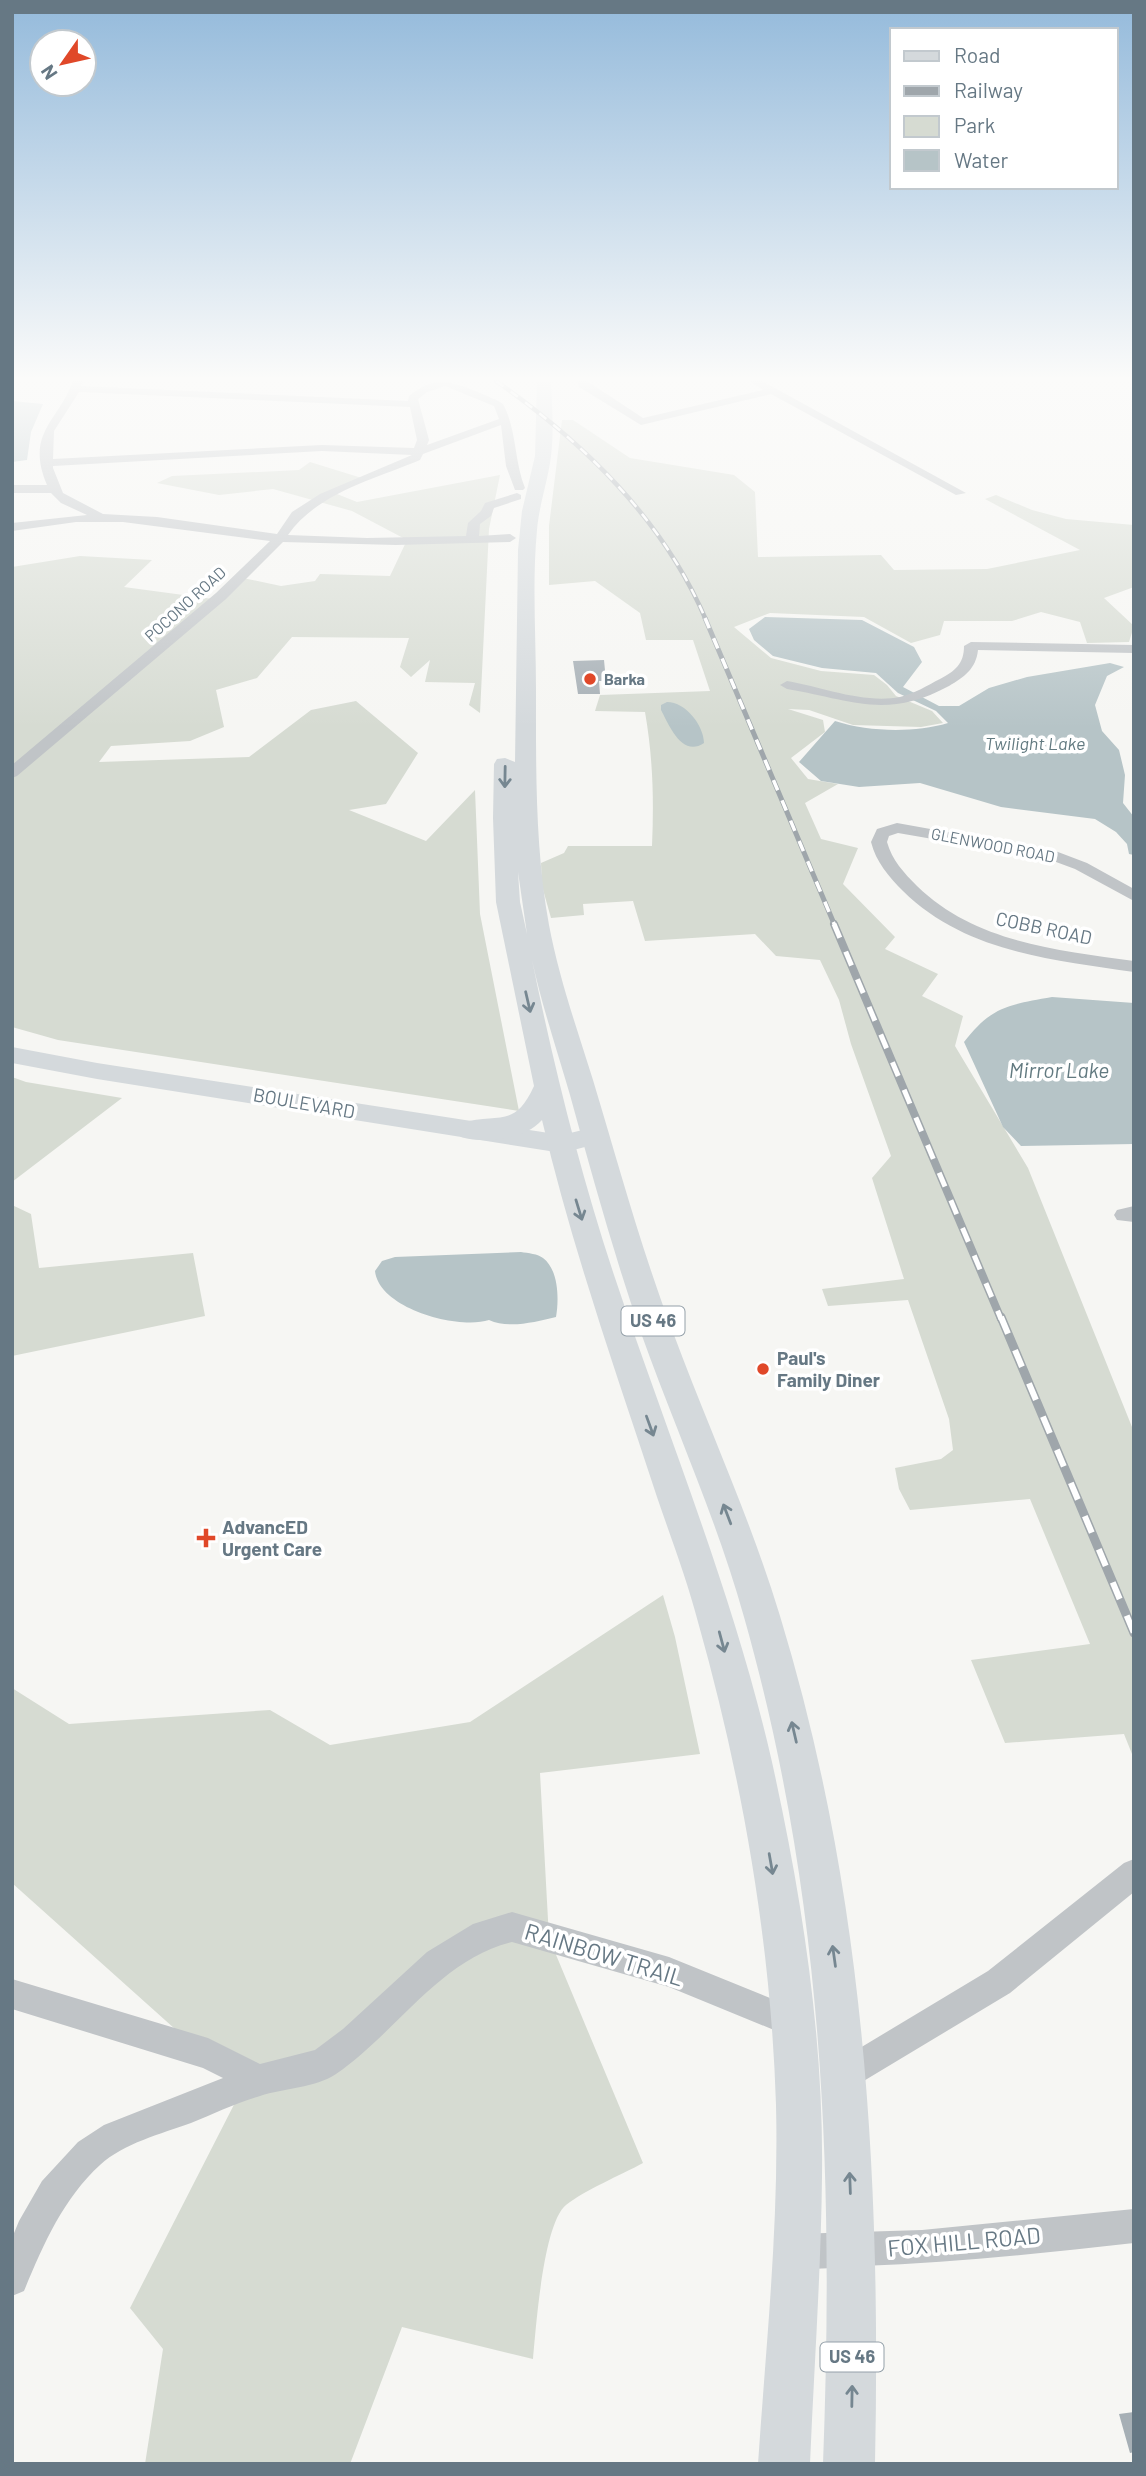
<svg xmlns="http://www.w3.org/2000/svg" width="1146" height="2476" font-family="Barlow,sans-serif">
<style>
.green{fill:#d6dbd2}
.water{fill:#b6c4c7}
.building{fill:#a6afb5}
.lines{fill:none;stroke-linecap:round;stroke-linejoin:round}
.minor{fill:#c0c4c7;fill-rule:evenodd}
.major{fill:#d4d9dc;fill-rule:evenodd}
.highway{fill:#d4d9dc;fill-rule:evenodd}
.rail-far3-casing{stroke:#9fa6ab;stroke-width:4.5}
.rail-far2-casing{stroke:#9fa6ab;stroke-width:5}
.rail-far1-casing{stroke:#9fa6ab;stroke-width:8}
.rail-casing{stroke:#9fa6ab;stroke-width:9}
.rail-far3{stroke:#fff;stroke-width:2.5;stroke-dasharray:9;stroke-linecap:butt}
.rail-far2{stroke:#fff;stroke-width:3.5;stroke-dasharray:11;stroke-linecap:butt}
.rail-far1{stroke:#fff;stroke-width:5;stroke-dasharray:15;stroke-linecap:butt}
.rail{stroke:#fff;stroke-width:6;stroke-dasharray:18;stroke-linecap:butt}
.oneway{stroke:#768791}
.poi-dot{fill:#e04829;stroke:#fff;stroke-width:2.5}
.labels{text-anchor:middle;stroke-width:7;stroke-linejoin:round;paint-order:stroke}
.far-street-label{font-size:16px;fill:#667884;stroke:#fff}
.far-poi-label{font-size:16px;font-weight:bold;fill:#667884;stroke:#fff;text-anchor:start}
.far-water-label{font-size:18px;font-style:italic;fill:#627a80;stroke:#fff}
.shield{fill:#fff;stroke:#94a0a9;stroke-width:2}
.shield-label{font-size:18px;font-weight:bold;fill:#667884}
.street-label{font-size:19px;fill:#667884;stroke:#fff}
.poi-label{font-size:19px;font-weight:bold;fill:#667884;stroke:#fff;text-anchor:start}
.water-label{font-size:21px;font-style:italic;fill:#627a80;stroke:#fff}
.near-street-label{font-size:23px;fill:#667884;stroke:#fff}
</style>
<rect width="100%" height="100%" fill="#f6f6f3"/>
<path class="green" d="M562 420H573L630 458 734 475 755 492 758 557 881 555 894 570 987 569 1080 550 985 499 996 495 1032 510 1066 519 1134 525V587L1104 598 1134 626 1129 642 1087 643 1080 622 1041 612 1012 621H944L940 635 911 643 864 617 770 613 734 627 771 658 821 671 874 675 887 685 896 696 932 711 943 723 921 727 853 725 809 710 788 709 823 720 825 732 791 758 808 779 838 784 805 803 821 839 858 848 843 884 895 937 885 949 938 974 922 996 963 1016 955 1046 1028 1168 1134 1432V1759L1124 1734 1005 1743 971 1660 1090 1644 1030 1499 910 1510 899 1489 895 1468 941 1459 953 1450 949 1419 908 1300 828 1306 822 1289 904 1279 872 1178 891 1156 851 1044 839 1000 820 960 776 956 755 934 645 941 633 901 583 904 584 915 551 918 542 886 541 863 564 853 568 846H652C654 800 653 758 645 712L595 711 600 695 710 691 693 640H646L640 613 595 581 549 585V526Z
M310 462 365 479 332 492 357 502 500 475 489 529 480 713 469 705 475 683 425 682 430 660 411 677 400 667 409 638 292 637 257 678 216 690 224 727 190 741 111 746 99 762 249 757 311 710 356 701 418 753 386 804 349 810 426 841 475 790 480 914 519 1111 58 1040 12 1027V567L80 556 152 560 124 587 213 599 238 577 281 586 315 581 320 574 390 576 407 540 352 511 273 489 219 495 157 483 172 476 299 470Z
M12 1077 26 1082 122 1098 12 1182Z
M12 1205 31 1214 39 1268 193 1253 205 1316 12 1356Z
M663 1595 675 1637 700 1754 540 1773 549 1938 643 2163C621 2175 585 2190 566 2205 543 2224 536 2328 533 2359L402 2327 350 2464H145L163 2349 130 2308 242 2089 12 1883V1688L69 1724 270 1710 330 1745 470 1722Z"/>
<path class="water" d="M12 401 43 404 31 432 27 460 12 462Z
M765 617 862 620 914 647 922 662 903 687 939 706H959L989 688 1027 677 1110 663 1124 667 1107 676 1095 705 1102 731 1119 750 1125 775 1123 803 1134 817V855L1129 854 1127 844 1116 832 1095 819 1001 807 920 783 859 787 821 781 799 762 835 721C869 732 914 733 948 723L936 711 898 693 876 673 822 668 773 656 754 640 749 629Z
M667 702C686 702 704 726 704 743 682 758 669 725 661 710V705Z
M1052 997 1134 1003V1144L1021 1146 1003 1127 964 1042C992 1006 1008 1005 1052 997Z
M521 1252C528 1253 538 1254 543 1258 559 1270 559 1300 556 1317 535 1322 509 1329 489 1320 459 1330 379 1309 375 1271L382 1261 395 1257Z"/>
<path class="building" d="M604 660 606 681H599L600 694H578L573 661Z
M1134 2412V2452L1130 2453 1119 2414Z"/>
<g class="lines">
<path class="minor" d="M73 381H83L81 386 408 401 409 396C435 375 450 381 478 392 486 396 496 399 503 404 517 430 514 461 525 488L523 490H515L506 466 501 425 423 454 420 460C375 479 317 493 288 535L367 538 466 536 468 523 481 511 485 503 517 493 521 495V499L494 508 491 516 480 524 479 536 510 534 516 538 510 542 396 545 283 542 226 599 17 776 12 778V765L216 593 270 541 123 522H76L12 531V523L87 515 61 503 51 493H12V485H47C25 433 58 422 73 381ZM445 386 494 406 499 419 427 445 429 440 418 399 427 392ZM79 392 410 407 417 440 414 448 322 445 53 459 54 431ZM322 451 412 455 320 494 292 512 277 534 157 517 103 514 63 493 53 468V466Z
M577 381H587L643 418 763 390 749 381H762L966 493 956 495 771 394 641 425 579 387Z
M971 642 1134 645V653L978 650C976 669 964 677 949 686 886 720 852 700 787 689L780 685 787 681C822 687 864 704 900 697 914 694 928 685 940 679 955 671 964 664 964 646Z
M897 823 1058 852 1087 863 1134 889V901L1075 869 1048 859 898 833 889 836 887 842C892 860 904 873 917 886 976 943 1057 950 1134 961V972C1052 960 965 952 903 891 889 877 876 862 871 842L877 829Z
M1134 1206V1222L1117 1220 1114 1215 1117 1210Z
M1134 1859V1892L1010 1993 857 2085 846 2090 835 2085 830 2074 835 2063 988 1971 1124 1863Z
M512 1912 669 1957 802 2011 806 2022 802 2033 791 2037 669 1987 512 1942C439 1960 396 2033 336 2074 315 2088 284 2088 260 2096 236 2103 213 2114 191 2123 161 2134 124 2143 100 2165 63 2199 43 2245 24 2291L12 2296V2238L19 2221 42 2181 78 2142 104 2125 223 2078 203 2068 12 2009V1979L208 2038 260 2064 315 2050 343 2029 427 1952 473 1924Z
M1134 2209V2243C1043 2253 953 2263 862 2266 836 2267 806 2273 782 2263L777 2251 782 2239 794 2234 922 2230Z"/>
<path class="major" d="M12 1047 97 1063 562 1135 595 1127 604 1130 607 1136 604 1142 562 1153 97 1079 12 1063Z"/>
<path class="highway" d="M537 381H551C552 406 554 432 551 456 548 481 539 505 537 530 532 583 536 637 536 690 536 769 535 848 549 925 559 978 577 1029 593 1080 619 1166 642 1252 674 1335 709 1429 751 1520 780 1616 865 1894 881 2175 875 2464H823C834 2174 824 1899 744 1617 717 1520 675 1428 641 1333 614 1255 592 1175 570 1095 557 1050 542 1006 532 960 554 1067 580 1172 614 1275 668 1437 734 1595 772 1762 802 1898 824 2038 822 2177 821 2272 814 2368 810 2464H758C766 2345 779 2224 776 2105 771 1942 742 1778 698 1622 687 1580 671 1538 657 1497 616 1372 572 1248 542 1120 524 1140 486 1144 461 1137L457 1130 461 1123C498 1112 514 1130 534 1086L496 902 493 818 494 764 497 759 505 758 515 762 518 550 522 511 535 456ZM518 872 527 934 520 902Z"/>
<defs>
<path id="rail-far3" d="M496 381C584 443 663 519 706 620"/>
<path id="rail-far2" d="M705 618 835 926"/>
<path id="rail-far1" d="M834 924 1001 1319"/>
<path id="rail" d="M1001 1317 1134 1633"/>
</defs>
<use href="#rail-far3" class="rail-far3-casing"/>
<use href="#rail-far2" class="rail-far2-casing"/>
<use href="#rail-far1" class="rail-far1-casing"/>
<use href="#rail" class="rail-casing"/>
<use href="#rail-far3" class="rail-far3"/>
<use href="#rail-far2" class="rail-far2"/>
<use href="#rail-far1" class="rail-far1"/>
<use href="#rail" class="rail"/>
</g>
<defs><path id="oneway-shaft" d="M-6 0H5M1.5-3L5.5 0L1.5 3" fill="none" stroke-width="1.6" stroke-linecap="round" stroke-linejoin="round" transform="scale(1.75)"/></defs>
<g class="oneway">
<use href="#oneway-shaft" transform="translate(505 777) rotate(91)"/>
<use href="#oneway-shaft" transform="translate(528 1002) rotate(77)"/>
<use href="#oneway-shaft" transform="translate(579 1210) rotate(73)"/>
<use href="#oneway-shaft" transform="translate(650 1426) rotate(70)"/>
<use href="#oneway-shaft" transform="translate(727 1514) rotate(-111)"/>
<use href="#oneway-shaft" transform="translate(722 1642) rotate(75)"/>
<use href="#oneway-shaft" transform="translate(794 1732) rotate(-103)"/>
<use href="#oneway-shaft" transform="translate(771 1864) rotate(80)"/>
<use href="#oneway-shaft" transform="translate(834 1956) rotate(-98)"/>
<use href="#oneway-shaft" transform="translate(850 2183) rotate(-92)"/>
<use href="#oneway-shaft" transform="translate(852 2396) rotate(-89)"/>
</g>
<linearGradient id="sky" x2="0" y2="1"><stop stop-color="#94badb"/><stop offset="0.52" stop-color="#fbfbfa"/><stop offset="1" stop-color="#fbfbfa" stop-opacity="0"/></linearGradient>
<rect width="1146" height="728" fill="url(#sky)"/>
<g class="poi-dot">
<circle cx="590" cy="679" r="7"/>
<circle cx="763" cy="1369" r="7"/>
<path d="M202.5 1527.5h7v7h7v7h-7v7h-7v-7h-7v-7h7z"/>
</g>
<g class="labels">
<g class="far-street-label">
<text transform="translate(185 604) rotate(-42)" y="6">POCONO ROAD</text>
<text transform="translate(993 845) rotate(11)" y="6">GLENWOOD ROAD</text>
</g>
<g class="far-poi-label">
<text x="604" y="685">Barka</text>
</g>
<g class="far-water-label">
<text x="1035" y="750">Twilight Lake</text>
</g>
<g class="shield">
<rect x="621.5" y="1306.5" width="63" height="29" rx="5"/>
<rect x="820.5" y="2342.5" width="63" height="29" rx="5"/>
</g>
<g class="shield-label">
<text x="653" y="1327">US 46</text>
<text x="852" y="2363">US 46</text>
</g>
<g class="street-label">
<text transform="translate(1044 928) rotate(12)" y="7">COBB ROAD</text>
<text transform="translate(304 1103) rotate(10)" y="7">BOULEVARD</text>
</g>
<g class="poi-label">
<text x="777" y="1365">Paul's<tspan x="777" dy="22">Family Diner</tspan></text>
<text x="222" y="1534">AdvancED<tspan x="222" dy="22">Urgent Care</tspan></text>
</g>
<g class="water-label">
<text x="1059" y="1078">Mirror Lake</text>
</g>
<g class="near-street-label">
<text transform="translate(604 1955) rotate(17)" y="8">RAINBOW TRAIL</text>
<text transform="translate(964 2242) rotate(-5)" y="8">FOX HILL ROAD</text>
</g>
</g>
<rect width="1146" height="2476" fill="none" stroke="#667884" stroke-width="28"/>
<rect x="890" y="28" width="228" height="161" fill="#ffffff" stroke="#c2c9ce" stroke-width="2"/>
<rect x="904" y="51" width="35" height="10" fill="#d4d9dc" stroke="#c2c9ce" stroke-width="2"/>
<text x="954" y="63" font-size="21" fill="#667884">Road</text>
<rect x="904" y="86" width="35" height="10" fill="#9fa6ab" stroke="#c2c9ce" stroke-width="2"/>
<text x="954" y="98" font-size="21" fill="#667884">Railway</text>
<rect x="904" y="116" width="35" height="21" fill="#d6dbd2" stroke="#c2c9ce" stroke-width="2"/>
<text x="954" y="133" font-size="21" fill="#667884">Park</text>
<rect x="904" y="150" width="35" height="21" fill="#b6c4c7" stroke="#c2c9ce" stroke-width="2"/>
<text x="954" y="168" font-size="21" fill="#667884">Water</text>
<g transform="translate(63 63) rotate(236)"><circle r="33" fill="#ffffff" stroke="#c2c9ce" stroke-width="2"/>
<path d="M0-5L12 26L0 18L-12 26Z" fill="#e04829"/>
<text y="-10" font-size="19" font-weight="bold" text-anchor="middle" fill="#667884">N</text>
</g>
</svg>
